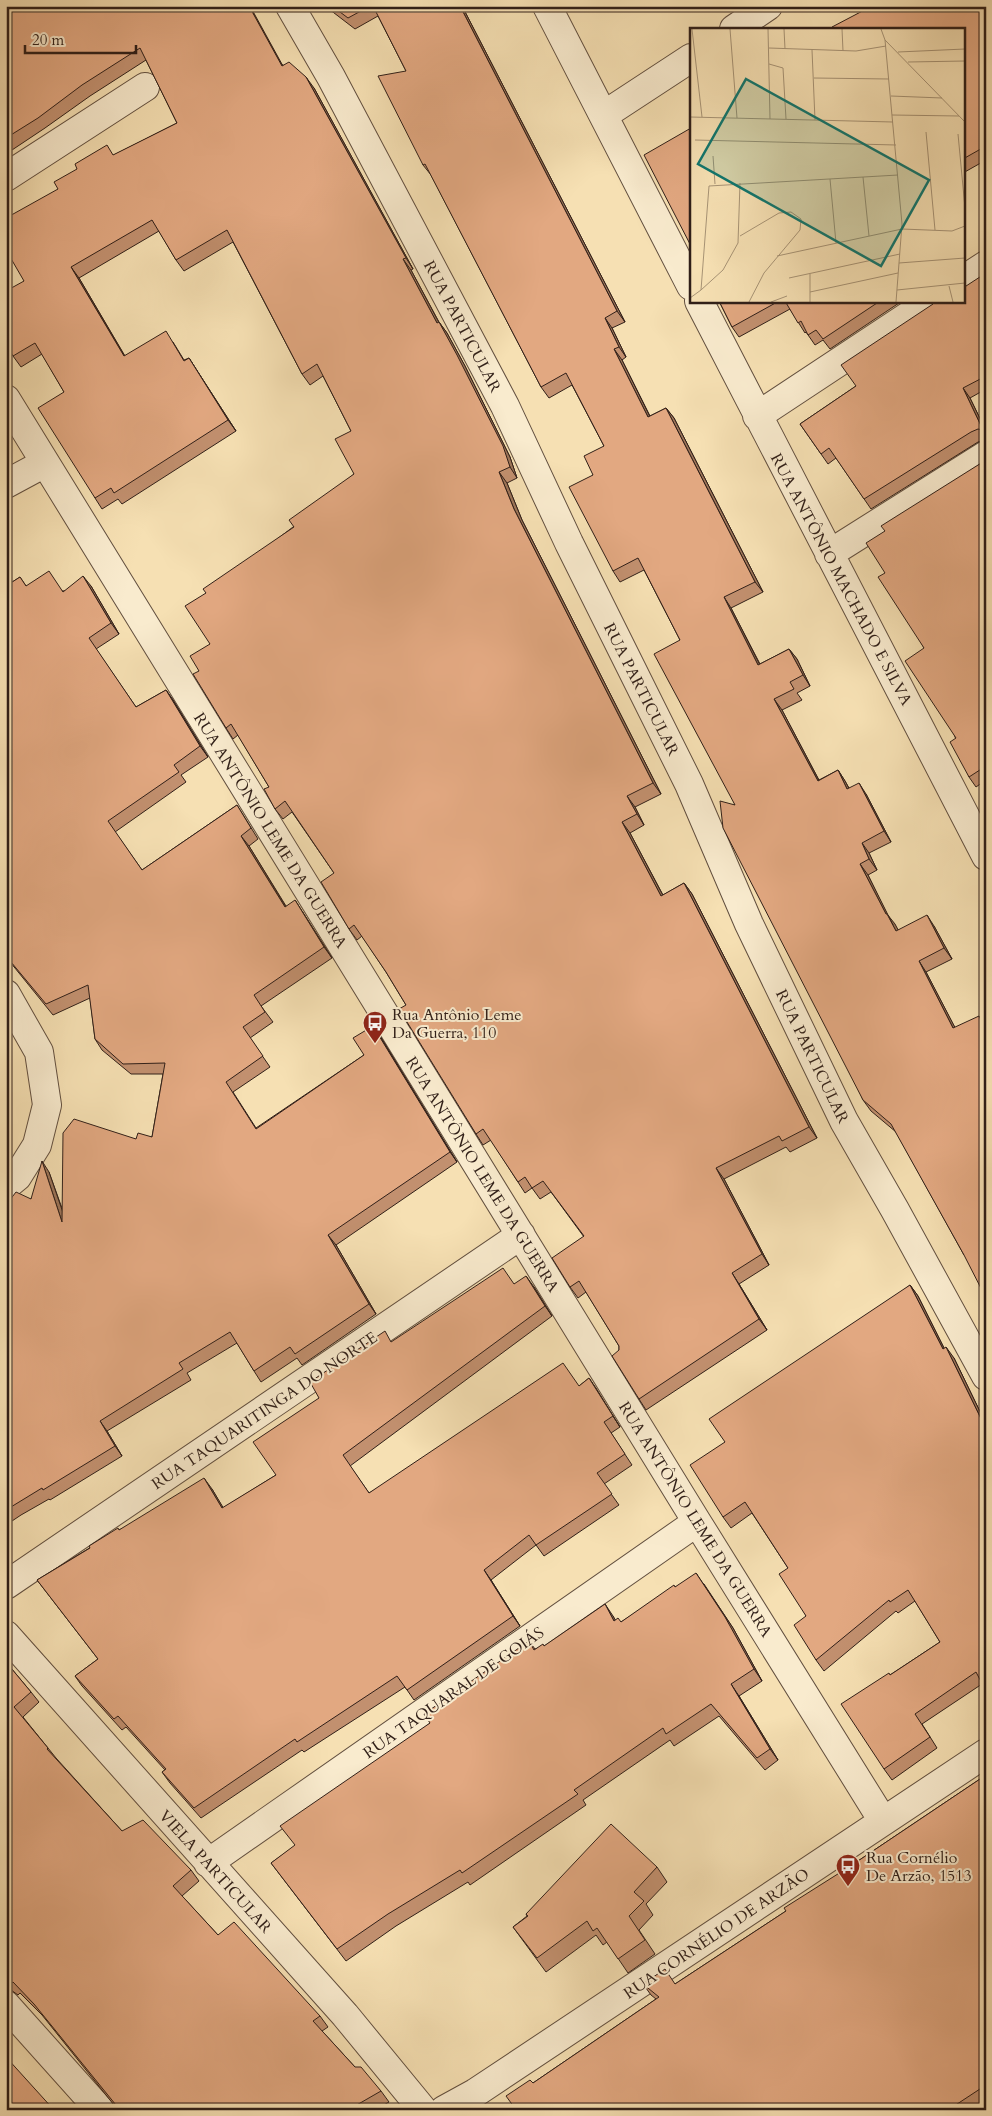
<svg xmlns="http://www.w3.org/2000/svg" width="992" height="2116" font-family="Cardo,serif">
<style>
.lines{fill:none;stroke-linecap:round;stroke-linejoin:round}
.street-casing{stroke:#624f3f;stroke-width:30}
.street{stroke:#f9ebce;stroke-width:28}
.wall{fill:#c2906f;stroke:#301f18}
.shaded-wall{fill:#9e765a;stroke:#301f18}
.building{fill:#e2a881;stroke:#301f18}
.labels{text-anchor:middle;stroke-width:4;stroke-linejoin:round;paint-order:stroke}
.street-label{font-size:16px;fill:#301f18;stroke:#f9ebce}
.poi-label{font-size:16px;fill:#301f18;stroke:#f9ebce;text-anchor:start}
.inset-road{fill:none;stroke:#a79375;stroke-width:1}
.view{fill:#0f766e;fill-opacity:0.15;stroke:#0f766e;stroke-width:2.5}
.inset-edge{fill:none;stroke:#301f18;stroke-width:2.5}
</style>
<rect width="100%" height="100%" fill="#f6e0b3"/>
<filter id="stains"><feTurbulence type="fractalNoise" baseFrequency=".004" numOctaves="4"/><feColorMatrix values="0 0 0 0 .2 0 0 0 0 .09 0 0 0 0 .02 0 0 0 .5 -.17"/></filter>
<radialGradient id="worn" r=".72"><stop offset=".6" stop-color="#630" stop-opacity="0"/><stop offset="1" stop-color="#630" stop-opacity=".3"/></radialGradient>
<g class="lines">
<defs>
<path id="street" d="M290 6 331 77 505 406 569 543 689 784 749 924 844 1121 895 1210 986 1376
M547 6 691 286
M734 29 768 6
M604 115 691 58
M6 177 145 87
M963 280 986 265
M699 301 986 856
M6 399 697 1522 883 1821
M757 416 931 301
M6 484 45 463
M829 554 986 455
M6 994 39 1052 47 1105 37 1145 17 1177 6 1186
M6 1585 521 1235
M6 1635 345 2015 423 2110
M208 1863 697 1522
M6 2005 100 2110
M444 2110 475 2093 986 1753"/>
</defs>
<use href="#street" class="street-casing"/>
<use href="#street" class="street"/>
</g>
<path class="wall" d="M6 6 283 65 314 88 413 269 411 270 439 322 447 333 465 366 510 457 517 478 507 483 522 520 661 794 635 807 644 825 630 833 663 895 684 883 692 894 817 1138 790 1152 786 1147 724 1179 769 1265 739 1284 767 1330 646 1410 639 1399 619 1350V1346L586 1292 578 1298 570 1287 584 1237 551 1192 540 1199 532 1188 525 1193 491 1140 483 1145 476 1134 406 1005 386 972 362 936 357 940 349 929 334 873 292 812 283 819 275 809 269 787 238 735 233 739 226 728 199 671 210 644 206 593 293 527 354 474 351 431 323 376 310 385 302 374 233 242 184 271 176 260 159 231 79 278 125 356 173 342 184 360 189 358 196 369 236 431 122 504 118 499 102 509 95 498 64 392 42 354 21 367 13 356 24 281 58 189 114 155 177 123 146 60 90 96 45 128 6 154Z
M325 6H462L625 322 612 328 626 357 622 360 650 416 666 408 674 418 763 592 731 608 760 664 789 649 797 659 810 686 797 693 802 700 782 710 819 780 838 770 845 781 849 788 866 794 891 842 869 853 877 870 868 875 887 914 898 930 934 926 952 959 926 972 955 1028 964 1255 896 1132 871 1111 863 1100 735 805 680 640 644 570 620 582 613 571 593 475 604 446 572 385 549 398 541 387 431 175 423 165 406 71 378 16 355 29Z
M986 6V160L963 173V29Z
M986 273V389L970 398 986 431V440L978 442 871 509 836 458 828 464 800 424 856 386 933 304 963 301Z
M719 301H902L830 349 823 340 815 345 806 332 805 333 790 309 739 337 732 327Z
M986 460V780L976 787 969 777 924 648 885 573V531Z
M20 577 26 586 63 591 91 586 119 634 96 649 136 707 166 690 173 700 208 757 181 775 186 782 115 832 142 870 237 805 258 839 249 846 286 906 302 911 332 958 261 1006 273 1022 250 1038 270 1067 233 1092 256 1128 364 1055 373 1026 380 1036 457 1162 336 1245 376 1314 302 1365 297 1358 261 1382 254 1371 237 1343 187 1373 191 1380 107 1431 122 1456 50 1500 49 1499 21 1515 6 1525V1205L31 1199 49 1172 63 1211 136 1139 152 1137 163 1074H131L102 1050 95 1039 90 998 53 1015 6 957V586Z
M6 1043 10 1054 6 1056Z
M514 1284 534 1287 552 1316 350 1466 369 1493 579 1386 589 1378 620 1427 611 1433 632 1465 604 1484 619 1505 544 1556 536 1545 491 1580 520 1626 414 1700 405 1687 304 1752 302 1750 201 1818 170 1783 162 1772 165 1770 126 1727 122 1730 82 1686 75 1676 98 1659 37 1580 119 1530 212 1489 223 1508 276 1475 319 1398 392 1342Z
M910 1285 918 1296 944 1348 954 1358 986 1424V1691L982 1684 922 1724 937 1748 892 1780 884 1769 890 1675 940 1642 915 1601 898 1613 896 1611 824 1671 816 1660 806 1616 788 1568 752 1513 731 1528 723 1517 725 1442Z
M704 1584 733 1628 762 1681 739 1696 778 1760 765 1770 719 1716 674 1746 670 1740 583 1800 586 1805 470 1885 468 1882 396 1926 346 1961 271 1863 295 1846 430 1723 529 1641 535 1649 545 1646 613 1616 615 1620 621 1622 675 1587Z
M6 1662 31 1692 39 1702 23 1717 48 1748 56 1758 122 1831 191 1870 199 1881 182 1896 218 1935 320 2016 328 2027 322 2031 355 2067 381 2091 389 2102 375 2110H118L42 2015 20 1993 18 1995 11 1990H6Z
M986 1775V2101L972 2110H510L514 2107 533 2083 656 1999 651 1995 643 1984H675L786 1911 852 1865Z
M657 1867 667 1882 646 1904 653 1915 639 1930 655 1954 628 1973 607 1942 603 1945 596 1935 546 1972 513 1927 527 1916 526 1914Z"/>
<path class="shaded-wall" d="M249 6H250L289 77 282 66Z
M460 6H462L625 322 617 311Z
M306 77 314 88 413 269 406 258Z
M403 259 411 270 445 334 437 323Z
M71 267 79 278 131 367 124 356Z
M605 318 612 328 626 357 619 347Z
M439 322 447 333 465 366 510 457 517 478 510 467Z
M614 349 622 360 655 427 648 417Z
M189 358 196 369 236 431 228 420Z
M963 388 970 398 986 431V434L983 430Z
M666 408 674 418 763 592 755 582Z
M499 472 507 483 522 520 661 794 653 783 514 509Z
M83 576 91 586 119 634 111 623Z
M724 597 731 608 765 675 758 665Z
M789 649 797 659 810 686 803 675Z
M166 690 173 700 208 757 200 746Z
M774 699 782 710 825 792 818 781Z
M838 770 845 781 855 800 847 789Z
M859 783 866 794 891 842 884 831Z
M627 796 635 807 644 825 637 814Z
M622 822 630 833 669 907 661 896Z
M241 836 249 846 292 917 285 907Z
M862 843 869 853 877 870 869 859Z
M860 864 868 875 893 925 886 914Z
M684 883 692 894 817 1138 809 1127Z
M295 900 302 911 332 958 324 947Z
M887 914 895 924 904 941 896 931Z
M927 915 934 926 952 959 944 948Z
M919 961 926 972 961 1039 953 1028Z
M979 1016 986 1026V1030Z
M373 1026 380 1036 457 1162 450 1152Z
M6 1043 10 1054 6 1049Z
M42 1161 49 1172 70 1233 62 1222Z
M716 1168 724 1179 769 1265 762 1254Z
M328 1235 336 1245 376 1314 369 1304Z
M732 1273 739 1284 767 1330 759 1319Z
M526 1276 534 1287 552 1316 545 1306Z
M910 1285 918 1296 950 1360 943 1349Z
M946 1347 954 1358 986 1424V1429Z
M589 1378 596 1388 620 1427 613 1416Z
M100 1421 107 1431 122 1456 115 1446Z
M204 1478 212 1489 230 1519 222 1508Z
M484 1570 491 1580 520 1626 513 1616Z
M696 1573 733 1628 762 1681 754 1669Z
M605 1604 613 1616 622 1632 614 1621Z
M731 1684 739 1696 778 1760 770 1749Z"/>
<path class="building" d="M6 6H249L282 66 289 62 306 77 406 258 403 259 437 323 439 322 457 355 503 446 510 467 499 472 514 509 653 783 627 796 637 814 622 822 661 896 684 883 809 1127 782 1141 779 1136 716 1168 762 1254 732 1273 759 1319 639 1399 612 1356 619 1350V1346L579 1281 570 1287 552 1258 584 1236 543 1181 532 1188 525 1177 518 1182 483 1129 476 1134 399 1009 406 1005 386 972 354 925 349 929 321 882 334 873 285 801 275 809 264 789 269 787 231 724 226 728 193 674 199 671 190 656 210 644 185 606 206 593 203 589 294 527 289 520 354 474 335 439 351 431 317 364 302 374 227 230 176 260 152 220 71 267 124 356 166 331 184 361 189 358 228 420 114 493 111 488 95 498 38 408 64 392 35 343 13 356 6 344V291L24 281 6 250V218L58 189 54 182 77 169 75 164 107 145 113 155 177 123 140 48 82 85 38 118 6 138Z
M332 6H370L348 18Z
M373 6H460L617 311 605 318 619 347 614 349 648 417 666 408 755 582 724 597 758 665 789 649 803 675 790 682 794 689 774 699 818 781 838 770 847 789 859 783 884 831 862 843 869 859 860 864 886 914H887L896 931 927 915 944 948 919 961 953 1028 979 1016 986 1030V1298L964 1255 891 1124 863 1100 723 828 720 801 735 805 654 654 680 640 638 558 613 571 569 487 593 475 584 456 604 446 566 373 541 387 425 164 423 165 378 76 406 71Z
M872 6H986V146L963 159V29H833L832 27Z
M691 128V246L644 155Z
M986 273V376L963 388 983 430 978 429 971 432 864 499 829 448 821 454 800 424 856 386 841 365 933 304 935 301H963V288Z
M719 301H779L732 327Z
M785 301H880L823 339 816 330 808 335 801 321 798 323Z
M986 460V766L969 777 950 742 956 738 905 661 924 648 878 577 885 573 866 543 885 531 881 526Z
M49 571 63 592 83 576 111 623 89 638 136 707 166 690 200 746 174 765 179 772 108 821 142 870 237 805 251 828 241 836 285 907 295 900 324 947 254 995 265 1012 243 1027 263 1056 226 1082 256 1129 364 1055 353 1038 373 1026 450 1152 328 1235 369 1304 295 1354 290 1347 254 1371 230 1332 179 1363 183 1369 100 1421 115 1446 43 1490 42 1488 6 1510V1205L16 1192 31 1199 42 1161 62 1222 63 1133 74 1119 136 1139 138 1133 152 1137 165 1063 123 1064 95 1039 88 985 46 1004 6 956V586L20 577 26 586Z
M503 1268 514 1284 526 1276 545 1306 343 1455 369 1493 563 1363 579 1386 589 1378 613 1416 604 1422 625 1454 597 1473 612 1494 536 1545 529 1535 484 1570 513 1616 407 1690 397 1676 297 1742 295 1739 194 1808 162 1772 166 1769 118 1716 114 1719 75 1676 98 1659 37 1580 90 1548 89 1546 118 1528 119 1530 204 1478 222 1508 276 1475 253 1442 319 1398 310 1382 385 1331 391 1342Z
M910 1285 943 1349 946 1347 986 1429V1691L976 1672 915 1714 930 1737 884 1769 841 1704 889 1673 890 1675 940 1642 908 1590 890 1602 889 1600 816 1660 794 1625 806 1616 779 1574 788 1568 745 1502 723 1517 690 1465 725 1442 709 1419Z
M696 1573 725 1617 754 1669 731 1684 770 1749 757 1758 711 1704 666 1734 663 1728 574 1790 578 1794 462 1873 460 1870 388 1914 337 1949 271 1863 295 1845 280 1826 430 1723 424 1714 529 1641 534 1650 543 1644 544 1646 605 1604 614 1621 618 1618 621 1622 674 1585 675 1587Z
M6 1662 31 1692 14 1707 48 1748 47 1749 122 1831 143 1820 191 1870 173 1886 218 1935 234 1922 320 2016 313 2021 355 2067H361L381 2091 348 2110H120L34 2004 13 1982 10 1984 6 1981Z
M986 1775V1997L982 1995 986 2000V2085L948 2110H510L514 2107 506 2096 530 2080 533 2083 659 1997 643 1984 665 1969 675 1984 786 1911 784 1908 852 1865Z
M611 1824 657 1867 634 1892 644 1901 629 1916 645 1940 618 1959 597 1928 593 1931 587 1921 537 1958 513 1927 528 1916 526 1914Z
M6 2057 54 2110H6Z"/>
<defs>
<symbol id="bus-pin" viewBox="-11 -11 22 30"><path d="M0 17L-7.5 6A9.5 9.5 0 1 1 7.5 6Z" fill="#8f2418" stroke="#f9ebce"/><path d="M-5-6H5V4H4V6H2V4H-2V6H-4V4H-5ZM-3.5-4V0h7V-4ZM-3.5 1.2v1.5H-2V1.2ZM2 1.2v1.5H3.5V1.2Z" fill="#fff"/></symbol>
</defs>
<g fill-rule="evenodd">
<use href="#bus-pin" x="361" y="1009" width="28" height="38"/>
<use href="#bus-pin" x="834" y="1852" width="28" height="38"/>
</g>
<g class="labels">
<g class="street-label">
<text transform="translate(463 326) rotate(62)" y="6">RUA PARTICULAR</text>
<text transform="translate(842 579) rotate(62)" y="6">RUA ANTÔNIO MACHADO E SILVA</text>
<text transform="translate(642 689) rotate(63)" y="6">RUA PARTICULAR</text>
<text transform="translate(271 830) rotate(58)" y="6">RUA ANTÔNIO LEME DA GUERRA</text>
<text transform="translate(813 1056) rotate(64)" y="6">RUA PARTICULAR</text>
<text transform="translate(483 1174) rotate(58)" y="6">RUA ANTÔNIO LEME DA GUERRA</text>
<text transform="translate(264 1410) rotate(-34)" y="6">RUA TAQUARITINGA DO NORTE</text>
<text transform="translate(696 1519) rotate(58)" y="6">RUA ANTÔNIO LEME DA GUERRA</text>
<text transform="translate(453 1692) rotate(-35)" y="6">RUA TAQUARAL DE GOIÁS</text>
<text transform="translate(216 1871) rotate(48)" y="6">VIELA PARTICULAR</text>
<text transform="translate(716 1933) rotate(-34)" y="6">RUA CORNÉLIO DE ARZÃO</text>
</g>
<g class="poi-label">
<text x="392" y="1020">Rua Antônio Leme<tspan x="392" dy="18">Da Guerra, 110</tspan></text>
<text x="866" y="1863">Rua Cornélio<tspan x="866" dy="18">De Arzão, 1513</tspan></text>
</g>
</g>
<g transform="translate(690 28)">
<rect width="275" height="275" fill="#f6e0b3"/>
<path class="inset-road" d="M2 1 12 89M40 1 47 90M78 1 80 91M94 1 95 21M152 1 153 23M191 1 195 12 275 94M195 12 212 196 206 274M79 20 166 23 196 18M122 22 125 92M208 24 275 21M218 34 275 33M79 36 93 40 96 91M124 50 199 51M201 68 252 70M202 87 269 88M0 89 203 94M236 104 245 202M268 106 275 180M5 112 206 117M23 128 25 156M173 149 179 208M140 151 146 215M50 208 89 185 101 184 111 191 110 202 74 245 59 274M87 228 212 201 262 203 275 198M209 235 275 230M120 246V274M99 250 210 226M259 258 263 274M11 262 33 242 48 215 50 155M207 262 275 255M120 264 208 245M0 270 11 262 19 158 208 147M81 274 97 268"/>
<path class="view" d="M56 51 239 152 191 238 8 136Z"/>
<rect width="275" height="275" class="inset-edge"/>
</g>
<rect width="992" height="2116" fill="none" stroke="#f6e0b3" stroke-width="25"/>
<rect x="8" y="8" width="977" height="2101" fill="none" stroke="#301f18" stroke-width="2.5"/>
<rect x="12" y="12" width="967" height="2091" fill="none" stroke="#301f18"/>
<path d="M25 45v8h111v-8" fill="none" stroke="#301f18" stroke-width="2.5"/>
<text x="32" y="45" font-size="15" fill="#301f18" stroke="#f9ebce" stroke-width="4" paint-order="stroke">20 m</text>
<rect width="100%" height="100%" filter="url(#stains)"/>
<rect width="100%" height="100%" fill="url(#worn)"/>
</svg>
